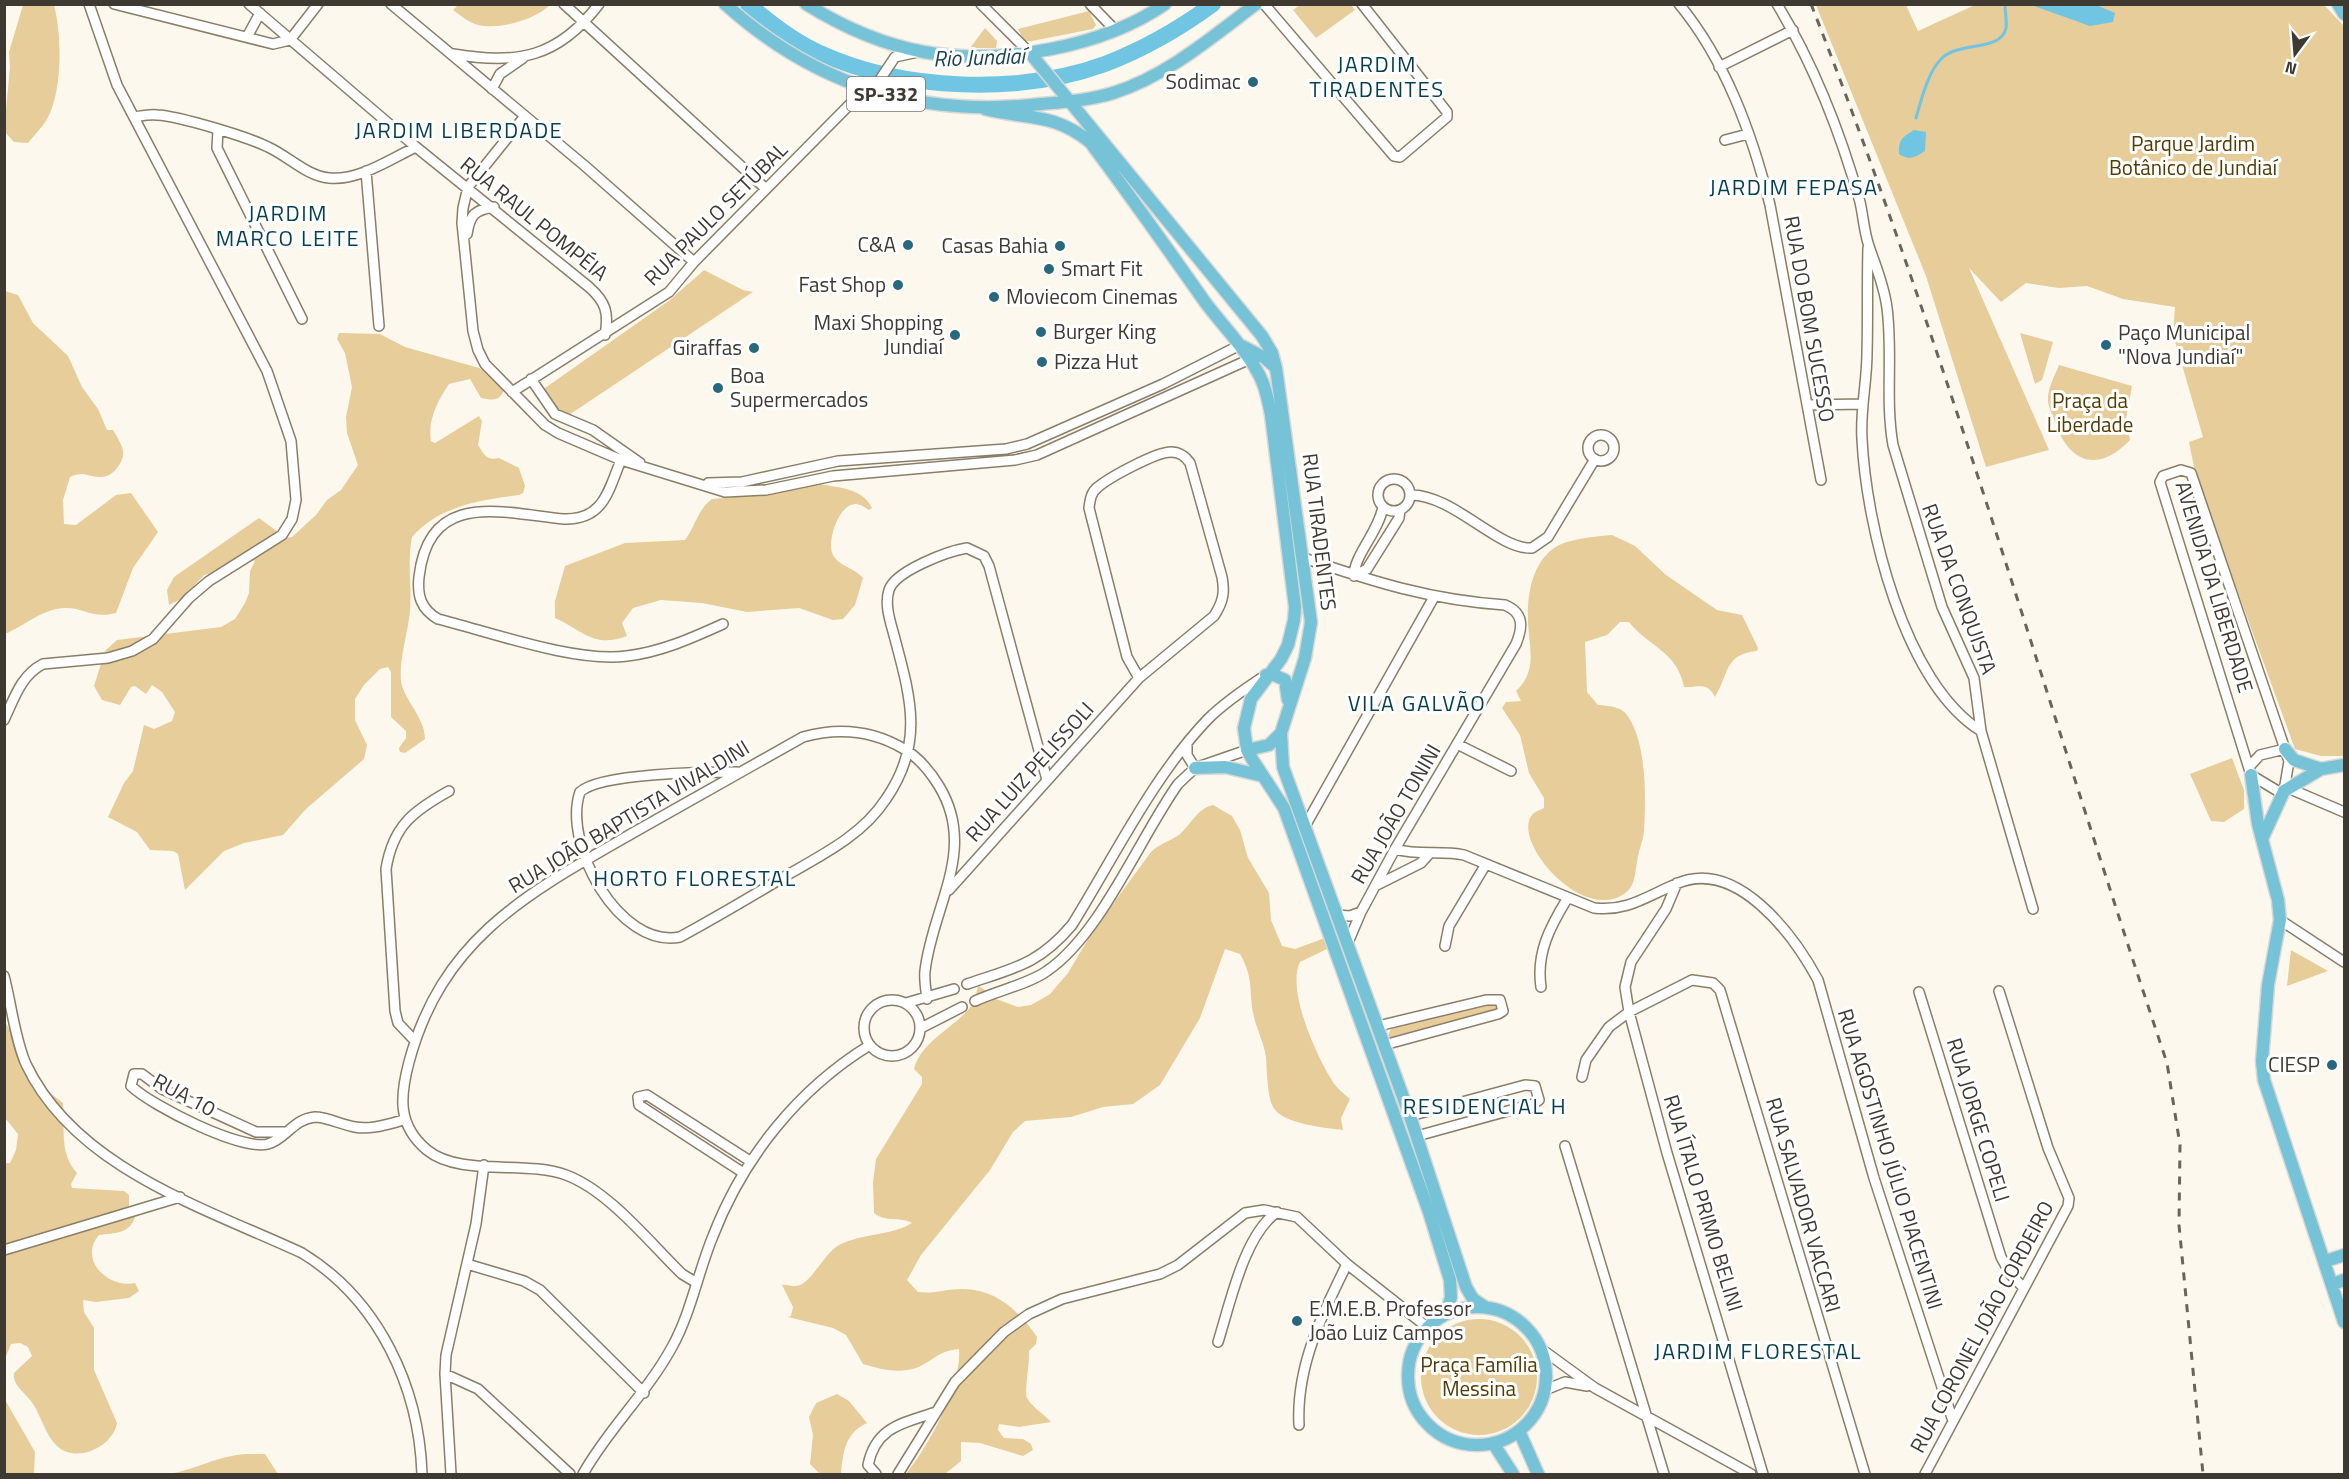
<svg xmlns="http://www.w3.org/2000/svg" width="2349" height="1479" font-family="'Titillium Web',sans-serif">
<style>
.green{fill:#e6cd9a}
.water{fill:#6fc5e2}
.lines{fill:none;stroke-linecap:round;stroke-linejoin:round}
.stream{stroke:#6fc5e2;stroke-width:3}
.river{stroke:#6fc5e2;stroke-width:16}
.minor-casing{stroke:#897e68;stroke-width:12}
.major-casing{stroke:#d9d8d6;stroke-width:15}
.minor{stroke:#fff;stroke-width:9}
.major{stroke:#76c3d7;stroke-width:12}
.rail{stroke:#6a655c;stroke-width:3;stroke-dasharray:8 8;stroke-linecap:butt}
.poi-dot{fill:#27687c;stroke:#fff;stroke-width:2}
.labels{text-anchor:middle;stroke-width:6;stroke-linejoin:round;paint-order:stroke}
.shield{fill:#fff;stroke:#79756f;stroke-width:1.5}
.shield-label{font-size:20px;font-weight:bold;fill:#3f3a31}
.poi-label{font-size:21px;fill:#3f3a31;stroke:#fff;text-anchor:end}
.park-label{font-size:21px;fill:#523c04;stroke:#fff}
.street-label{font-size:21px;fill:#3f3a31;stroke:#fff}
.water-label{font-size:22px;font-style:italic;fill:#1b434f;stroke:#fff}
.neighbourhood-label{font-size:22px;letter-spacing:1.5px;fill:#053f4e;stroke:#fff}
</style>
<rect width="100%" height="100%" fill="#fdf8ee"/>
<path class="green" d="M1301 4 1351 5 1355 10 1316 38 1293 10Z
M1977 4 2324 5 2344 26V756H2321L2295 749 2196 477 2189 442 2203 437 2173 334 2175 307 2123 299 2087 286 2059 288 2026 283 2001 302 1969 268 2049 450 1986 467 1926 276 1816 5H1906L1918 31Z
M23 5H54C62 35 63 93 46 121 41 128 34 136 28 143L14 142 4 131 10 67 9 52Z
M458 5V4L550 5C534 20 500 30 478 25 468 22 461 16 453 10Z
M1089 11 1096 25 1093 29 1032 41H1024L1018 29Z
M985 28 997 41 996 48H970Z
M704 270 743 290 753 292 563 419 538 393 670 300Z
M5 291 18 295 33 323 68 356 82 387 98 409 107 430H113C121 444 129 453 117 468 113 473 109 476 102 477 87 478 86 470 70 477L63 500 64 524 76 525 116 495 131 493 158 532 133 568 116 613C91 619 87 608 65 608 44 608 24 626 5 634Z
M339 333 380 334 405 347 479 368 491 374 504 390C499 402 492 400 481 398L470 379 449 384C438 400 427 421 431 441L435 443 479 416 482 421 478 445C485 455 486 461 499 458L519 468 525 486 523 493 519 495C480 500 439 506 412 537 407 562 412 586 410 611 408 633 399 658 401 681 403 699 425 717 425 739L405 753 400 752 399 748 406 738V731L391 717V672L388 667 380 669 364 685 355 699V720L367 745 364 759 306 809 283 835 244 843 224 851 185 890 178 854 173 851 150 850 137 832 108 817 124 783 133 771 144 725 154 729 172 721 175 712 162 692 152 685 146 694 135 686 131 687 120 705 102 700 94 686 105 651 117 640 221 627 235 619 245 603 249 593 250 571 255 561C236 553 222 573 204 575L183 598 169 605 167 590 174 577 259 518 286 538 292 537 316 515 327 500 341 490 358 465 347 433 346 417 352 387 345 353 337 339Z
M2020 333 2053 342 2042 380 2035 384Z
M2059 365 2132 386 2126 419 2130 440C2099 473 2069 464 2055 422 2053 416 2048 407 2048 400 2047 390 2055 375 2059 365Z
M820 484C839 488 863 488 872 508L869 510C866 508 860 504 856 504 839 503 826 542 833 555 840 567 855 568 863 578L855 605 843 619 833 620 799 608 747 612 702 603 661 600 633 608 622 623 627 636C594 649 582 630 555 618V601L565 566 625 543 685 540C695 527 698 509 712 499L755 495 779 489Z
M1612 535 1635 546 1666 575 1717 610 1742 615 1758 648 1757 651C1724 654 1729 674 1715 697 1707 681 1698 688 1684 687 1677 651 1649 647 1629 622H1620L1607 635 1585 642 1587 692 1598 705C1609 706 1620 706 1627 715 1647 742 1646 799 1644 831 1643 842 1638 851 1637 862 1635 874 1635 887 1624 894 1582 923 1511 841 1532 815 1534 812 1540 810 1544 808V798L1529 773 1520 735 1502 708 1506 702 1521 701 1516 691C1538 670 1529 649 1528 622 1527 596 1531 565 1554 548 1566 539 1598 536 1612 535Z
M2232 758 2244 790V809L2224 822 2211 821 2190 774Z
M1213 805 1232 816 1240 830 1248 858 1269 893 1271 920 1282 946 1295 949 1325 938 1329 948 1300 962C1286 990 1317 1057 1333 1082 1337 1088 1344 1094 1350 1099L1341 1118 1343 1130C1326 1128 1282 1124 1273 1107 1267 1096 1267 1070 1266 1057 1264 1043 1257 1030 1254 1017 1248 990 1255 981 1240 954L1225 949 1200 1018 1160 1085 1133 1104 1103 1107 1071 1117 1025 1121 1013 1132 990 1170 921 1255 907 1280 918 1292C936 1294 948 1288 965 1289 997 1290 1020 1312 1037 1337L1036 1344 1029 1351C1030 1363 1024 1391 1027 1398 1032 1407 1045 1415 1051 1422L1019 1427 999 1424 998 1430 1004 1438 1023 1439 1031 1444 1033 1450 1023 1456 980 1443 961 1442V1461L945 1474H906C929 1445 962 1386 959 1349 937 1351 934 1361 916 1368 898 1374 880 1369 863 1364L846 1335 833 1328 788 1317 791 1316 793 1307 782 1285C788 1284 791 1287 796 1286 811 1285 823 1254 839 1245 862 1233 891 1236 912 1223 899 1216 886 1223 874 1213L873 1182 876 1159 922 1084V1077L914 1069C921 1040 960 1025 973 1003 976 997 977 991 978 985L996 999 1018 1007 1031 1005 1050 994 1068 973 1093 931 1151 852C1160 843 1171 841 1180 834 1191 824 1198 808 1213 805Z
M2291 950 2328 971 2287 986Z
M1491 1003 1500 1006 1498 1011 1394 1039 1388 1036 1391 1028Z
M5 1022 49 1092 63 1103C65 1128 59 1153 77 1173L71 1184 72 1188 124 1191 129 1195V1208L135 1217C130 1234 114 1233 99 1235 78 1259 108 1289 135 1283L139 1291 129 1298 96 1302 83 1300 84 1312 94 1328V1370L117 1423C113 1447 76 1464 57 1446 46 1436 41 1416 33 1404 27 1394 12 1386 14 1373L32 1356 28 1347 20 1343 11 1344 5 1359 4 1163H10L16 1150 18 1134 5 1118Z
M1421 1377a58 58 0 1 1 116 0a58 58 0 1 1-116 0Z
M837 1394 849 1401 867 1423C845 1433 843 1452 841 1474H820L810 1464 813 1435 809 1417 816 1403Z
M4 1398 35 1452 34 1474H5Z
M246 1454H265L278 1474H169C198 1469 216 1456 246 1454Z"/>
<path class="water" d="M2031 5H2096L2115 13 2113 22 2090 26Z
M1914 130 1926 132 1925 151C1916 157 1909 161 1899 154 1898 139 1903 137 1914 130Z"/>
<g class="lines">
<path class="stream" d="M1916 118C1921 101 1928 71 1942 58 1960 41 2001 52 2006 28 2007 21 2005 12 2005 4"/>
<path class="river" d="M748 4C770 23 794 42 820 53 903 91 1020 95 1105 64 1144 49 1179 29 1213 4"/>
<defs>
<path id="minor" d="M114 4 273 44 290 40 318 4
M249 4 416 147 589 287C606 302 609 313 605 335
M391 4 585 166 694 262
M564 4 766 189
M981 4 1030 53
M1090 4 1116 31
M1264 4 1394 156 1400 157 1447 117V112L1362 4
M1679 4C1726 61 1752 134 1770 205L1821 480
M1777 4C1814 65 1841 134 1860 202 1863 215 1864 230 1868 243 1875 265 1884 284 1887 308 1893 354 1885 400 1893 445L1942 607 1974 678 1981 731 2033 909
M247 37 260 13
M453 54C517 65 558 58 599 4
M1719 67 1793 30
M492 89 500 74 523 58
M525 116 468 187 463 208 462 223 473 331 478 350 485 364 545 425 558 433 621 460 725 492 766 490 833 476 1015 460 1037 455 1250 359
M134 117C141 116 150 114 157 115 179 116 248 137 268 147 288 156 307 176 329 178 359 181 390 159 416 147
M218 130 217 148 302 319
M1725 140 1748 134
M366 171 379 326
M467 234C470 215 474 210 494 207
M1868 248C1867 283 1868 318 1867 353 1867 382 1860 411 1862 439 1866 525 1904 683 1981 731
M531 379 555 414 593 430 640 463
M512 392 669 292 694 262 866 88 879 81 895 57 918 52
M1807 405 1863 404
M1588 448a13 13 0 1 1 26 0a13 13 0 1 1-26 0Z
M621 460C608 491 604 520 564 519 502 513 429 489 419 577 417 596 421 609 438 619 490 632 576 663 627 656 661 652 692 638 723 624
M1378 495a16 16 0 1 1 32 0a16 16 0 1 1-32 0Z
M708 483 742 482 838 461 1006 449 1027 444 1163 384 1240 345
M1411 495C1454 495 1498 550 1532 548L1548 537 1595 459
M1383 507C1378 533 1354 555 1354 576L1367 569 1399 518 1400 510
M1304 558C1374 582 1431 600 1505 605 1524 613 1523 627 1516 644L1395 849 1361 912 1347 945
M4 720C14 699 21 675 43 664L108 658 132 651 153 639 189 598 209 581 282 535 292 519 296 500 291 441 267 371 117 85 89 4
M1187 743V755L1195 768
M1457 744 1511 771
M2249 767 2260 755 2285 749
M737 772C706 772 600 773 580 792 562 844 619 949 680 937 715 918 749 898 782 878 820 856 862 836 886 799 924 744 911 699 895 639 891 623 884 606 889 590 895 571 948 551 967 548L984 556 989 566 1047 780
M2288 788 2344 812
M2281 793 2251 775 2160 482 2163 476 2181 470 2191 473 2289 761 2284 791
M1304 828 1434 597
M1395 849C1419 856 1441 850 1464 855L1594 908C1627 912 1647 896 1676 884 1736 857 1793 934 1818 980L1874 1178 1953 1421
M1677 883 1666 909 1631 962 1625 987 1629 1012 1667 1153 1763 1474
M1375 886 1421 863 1429 854
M949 890 1139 678 1214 616C1223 602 1225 593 1222 577L1190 463C1185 456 1180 452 1171 452 1156 452 1110 477 1098 487 1091 492 1090 500 1089 508L1127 657 1139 678
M1336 915 1350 916 1361 912
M2280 920 2344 962
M1445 946 1449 926 1486 864
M4 976C11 1002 15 1040 26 1064 75 1168 205 1208 302 1253 379 1300 419 1387 422 1474
M967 984C1014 968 1038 965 1072 925 1113 859 1154 775 1208 719 1225 702 1246 688 1266 675
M1541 987C1536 953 1550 927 1567 899
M1919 992 2001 1257 2011 1275 2024 1288
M864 1028a28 28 0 1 1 56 0a28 28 0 1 1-56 0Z
M975 1001C996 991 1029 984 1047 971 1101 934 1139 839 1178 784L1195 768 1247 750
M906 1003 954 989
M1378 1026 1486 1000H1500L1503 1011 1498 1014 1384 1045
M921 1028 962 1007
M415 1041 398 1023 395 1011 386 869C393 826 413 811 449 791
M1582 1077 1586 1060 1609 1027 1629 1012 1692 980 1713 983 1720 990 1865 1474
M1410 1116 1525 1085 1535 1086 1539 1100 1533 1104 1417 1136
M284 1132H256L162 1089 142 1074H134L131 1086C152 1106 241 1151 268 1144 286 1139 293 1119 315 1117 327 1117 342 1125 355 1127 371 1130 388 1124 404 1120
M1565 1146 1664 1474
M742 1172 639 1105 638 1097 647 1095 750 1161
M4 1250 180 1197
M467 1264 524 1281 540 1290 644 1393
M697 1283 682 1274C649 1242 609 1191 566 1175 526 1160 460 1177 427 1150 397 1125 400 1096 409 1062 443 935 532 891 638 830 693 799 748 768 803 737 839 727 872 730 904 749 918 757 931 773 939 786 978 850 932 907 925 971 924 980 926 990 927 999
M1218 1342C1230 1304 1244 1235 1277 1212
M1540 1348 1595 1388 1751 1474
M445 1374 478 1389 570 1474
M1545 1390 1565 1382 1587 1386
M1299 1425C1296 1367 1322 1314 1347 1264
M451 1474 445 1374 446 1355 476 1224 484 1165
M583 1474C608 1429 647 1393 672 1347 691 1313 698 1272 713 1236 743 1158 798 1089 870 1045
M876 1474 868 1465C876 1426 904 1423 936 1412
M898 1474 955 1382 1004 1332 1029 1314 1062 1299 1160 1274 1178 1265 1245 1213 1264 1210 1297 1217 1347 1264 1427 1327
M1925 1474 2068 1206 2069 1198 2048 1148 1999 991"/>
<path id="major" d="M725 4C816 86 920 118 1041 104 1064 102 1091 100 1113 93 1167 76 1212 37 1256 4
M806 4C886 54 959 67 1051 49 1092 41 1130 28 1165 4
M2338 4 2344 14
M1030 53 1262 336 1272 353 1276 368 1311 622 1305 658 1281 733 1283 767 1410 1116 1466 1287 1473 1299 1485 1307
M985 109C1027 120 1053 112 1090 142 1129 194 1167 248 1205 302 1222 325 1243 345 1257 371 1265 384 1268 400 1271 415L1295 607 1294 620 1288 645 1281 659 1251 699 1244 728 1247 750 1252 759 1284 808 1429 1212 1450 1280 1451 1297 1446 1313
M1242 346 1265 358 1275 367
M1266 675H1274L1285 680 1288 700
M2285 749 2294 760 2321 769
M1247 750 1269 745 1281 733
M1195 768 1225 767 1263 776
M2251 775 2258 824 2278 900 2280 920 2268 985 2262 1061 2264 1080 2344 1322
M2263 837 2284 791 2321 769 2344 765
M2326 1261 2344 1255
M2333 1284 2344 1280
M1408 1376a69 69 0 1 1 138 0a69 69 0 1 1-138 0Z
M1519 1431 1538 1474
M1493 1443 1513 1474"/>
</defs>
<use href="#minor" class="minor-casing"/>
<use href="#major" class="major-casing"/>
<use href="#minor" class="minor"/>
<use href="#major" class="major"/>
<path class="rail" d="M1811 4C1947 351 2049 711 2167 1063L2180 1145 2179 1225 2203 1474"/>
</g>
<g class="poi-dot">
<circle cx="1253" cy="82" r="6"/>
<circle cx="908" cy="245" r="6"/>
<circle cx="1060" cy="246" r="6"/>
<circle cx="1049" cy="269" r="6"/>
<circle cx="898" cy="285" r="6"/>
<circle cx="994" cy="297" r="6"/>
<circle cx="1041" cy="332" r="6"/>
<circle cx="955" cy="335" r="6"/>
<circle cx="2106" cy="345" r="6"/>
<circle cx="754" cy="348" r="6"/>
<circle cx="1042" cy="362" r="6"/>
<circle cx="718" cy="388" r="6"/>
<circle cx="2332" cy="1065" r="6"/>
<circle cx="1297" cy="1321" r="6"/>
</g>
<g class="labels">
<rect class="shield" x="847" y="77" width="78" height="34" rx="4.5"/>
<g class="shield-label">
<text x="886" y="101">SP-332</text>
</g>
<g class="poi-label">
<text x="1241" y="89">Sodimac</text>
<text x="896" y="252">C&amp;A</text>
<text x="1048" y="253">Casas Bahia</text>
<text x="1061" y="276" text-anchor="start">Smart Fit</text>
<text x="886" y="292">Fast Shop</text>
<text x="1006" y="304" text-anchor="start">Moviecom Cinemas</text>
<text x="943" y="330">Maxi Shopping<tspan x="943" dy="24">Jundiaí</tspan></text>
<text x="1053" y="339" text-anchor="start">Burger King</text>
<text x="2118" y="340" text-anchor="start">Paço Municipal<tspan x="2118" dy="24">"Nova Jundiaí"</tspan></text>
<text x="742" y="355">Giraffas</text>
<text x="1054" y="369" text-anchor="start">Pizza Hut</text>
<text x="730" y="383" text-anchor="start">Boa<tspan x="730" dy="24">Supermercados</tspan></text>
<text x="2320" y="1072">CIESP</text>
<text x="1309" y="1316" text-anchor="start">E.M.E.B. Professor<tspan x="1309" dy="24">João Luiz Campos</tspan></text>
</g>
<g class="park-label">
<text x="2193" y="151">Parque Jardim<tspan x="2193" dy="24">Botânico de Jundiaí</tspan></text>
<text x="2090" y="408">Praça da<tspan x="2090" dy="24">Liberdade</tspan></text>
<text x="1479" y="1372">Praça Família<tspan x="1479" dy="24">Messina</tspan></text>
</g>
<g class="street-label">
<text transform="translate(716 214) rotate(-45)" y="7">RUA PAULO SETÚBAL</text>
<text transform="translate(534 219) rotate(39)" y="7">RUA RAUL POMPÉIA</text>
<text transform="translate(1809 319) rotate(80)" y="7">RUA DO BOM SUCESSO</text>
<text transform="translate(1319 532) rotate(83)" y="7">RUA TIRADENTES</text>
<text transform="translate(2214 587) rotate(73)" y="7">AVENIDA DA LIBERDADE</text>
<text transform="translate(1959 589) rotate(70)" y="7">RUA DA CONQUISTA</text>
<text transform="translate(1030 772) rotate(-48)" y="7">RUA LUIZ PELISSOLI</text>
<text transform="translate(1396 814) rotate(-60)" y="7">RUA JOÃO TONINI</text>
<text transform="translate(629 817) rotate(-31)" y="7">RUA JOÃO BAPTISTA VIVALDINI</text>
<text transform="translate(184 1095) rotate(28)" y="7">RUA 10</text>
<text transform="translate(1978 1120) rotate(73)" y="7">RUA JORGE COPELI</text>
<text transform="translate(1890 1159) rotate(73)" y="7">RUA AGOSTINHO JÚLIO PIACENTINI</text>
<text transform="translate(1703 1203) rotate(73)" y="7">RUA ÍTALO PRIMO BELINI</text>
<text transform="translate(1803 1205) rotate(74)" y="7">RUA SALVADOR VACCARI</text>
<text transform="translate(1982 1327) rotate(-62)" y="7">RUA CORONEL JOÃO CORDEIRO</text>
</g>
<g class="water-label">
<text transform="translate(979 57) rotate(-2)" y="8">Rio Jundiaí</text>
</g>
<g class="neighbourhood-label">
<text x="1377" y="72">JARDIM<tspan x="1377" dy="25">TIRADENTES</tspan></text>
<text x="459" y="138">JARDIM LIBERDADE</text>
<text x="1794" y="195">JARDIM FEPASA</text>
<text x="288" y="221">JARDIM<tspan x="288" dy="25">MARCO LEITE</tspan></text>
<text x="1417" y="711">VILA GALVÃO</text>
<text x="695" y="886">HORTO FLORESTAL</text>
<text x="1485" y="1114">RESIDENCIAL H</text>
<text x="1758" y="1359">JARDIM FLORESTAL</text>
</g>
</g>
<rect width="2349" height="1479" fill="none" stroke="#3f3a31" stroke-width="12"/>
<g transform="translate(2295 54) rotate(196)" stroke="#ffffff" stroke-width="4.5" paint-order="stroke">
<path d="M0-4.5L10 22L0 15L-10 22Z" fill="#3f3a31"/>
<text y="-9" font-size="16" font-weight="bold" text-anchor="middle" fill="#3f3a31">N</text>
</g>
</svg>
